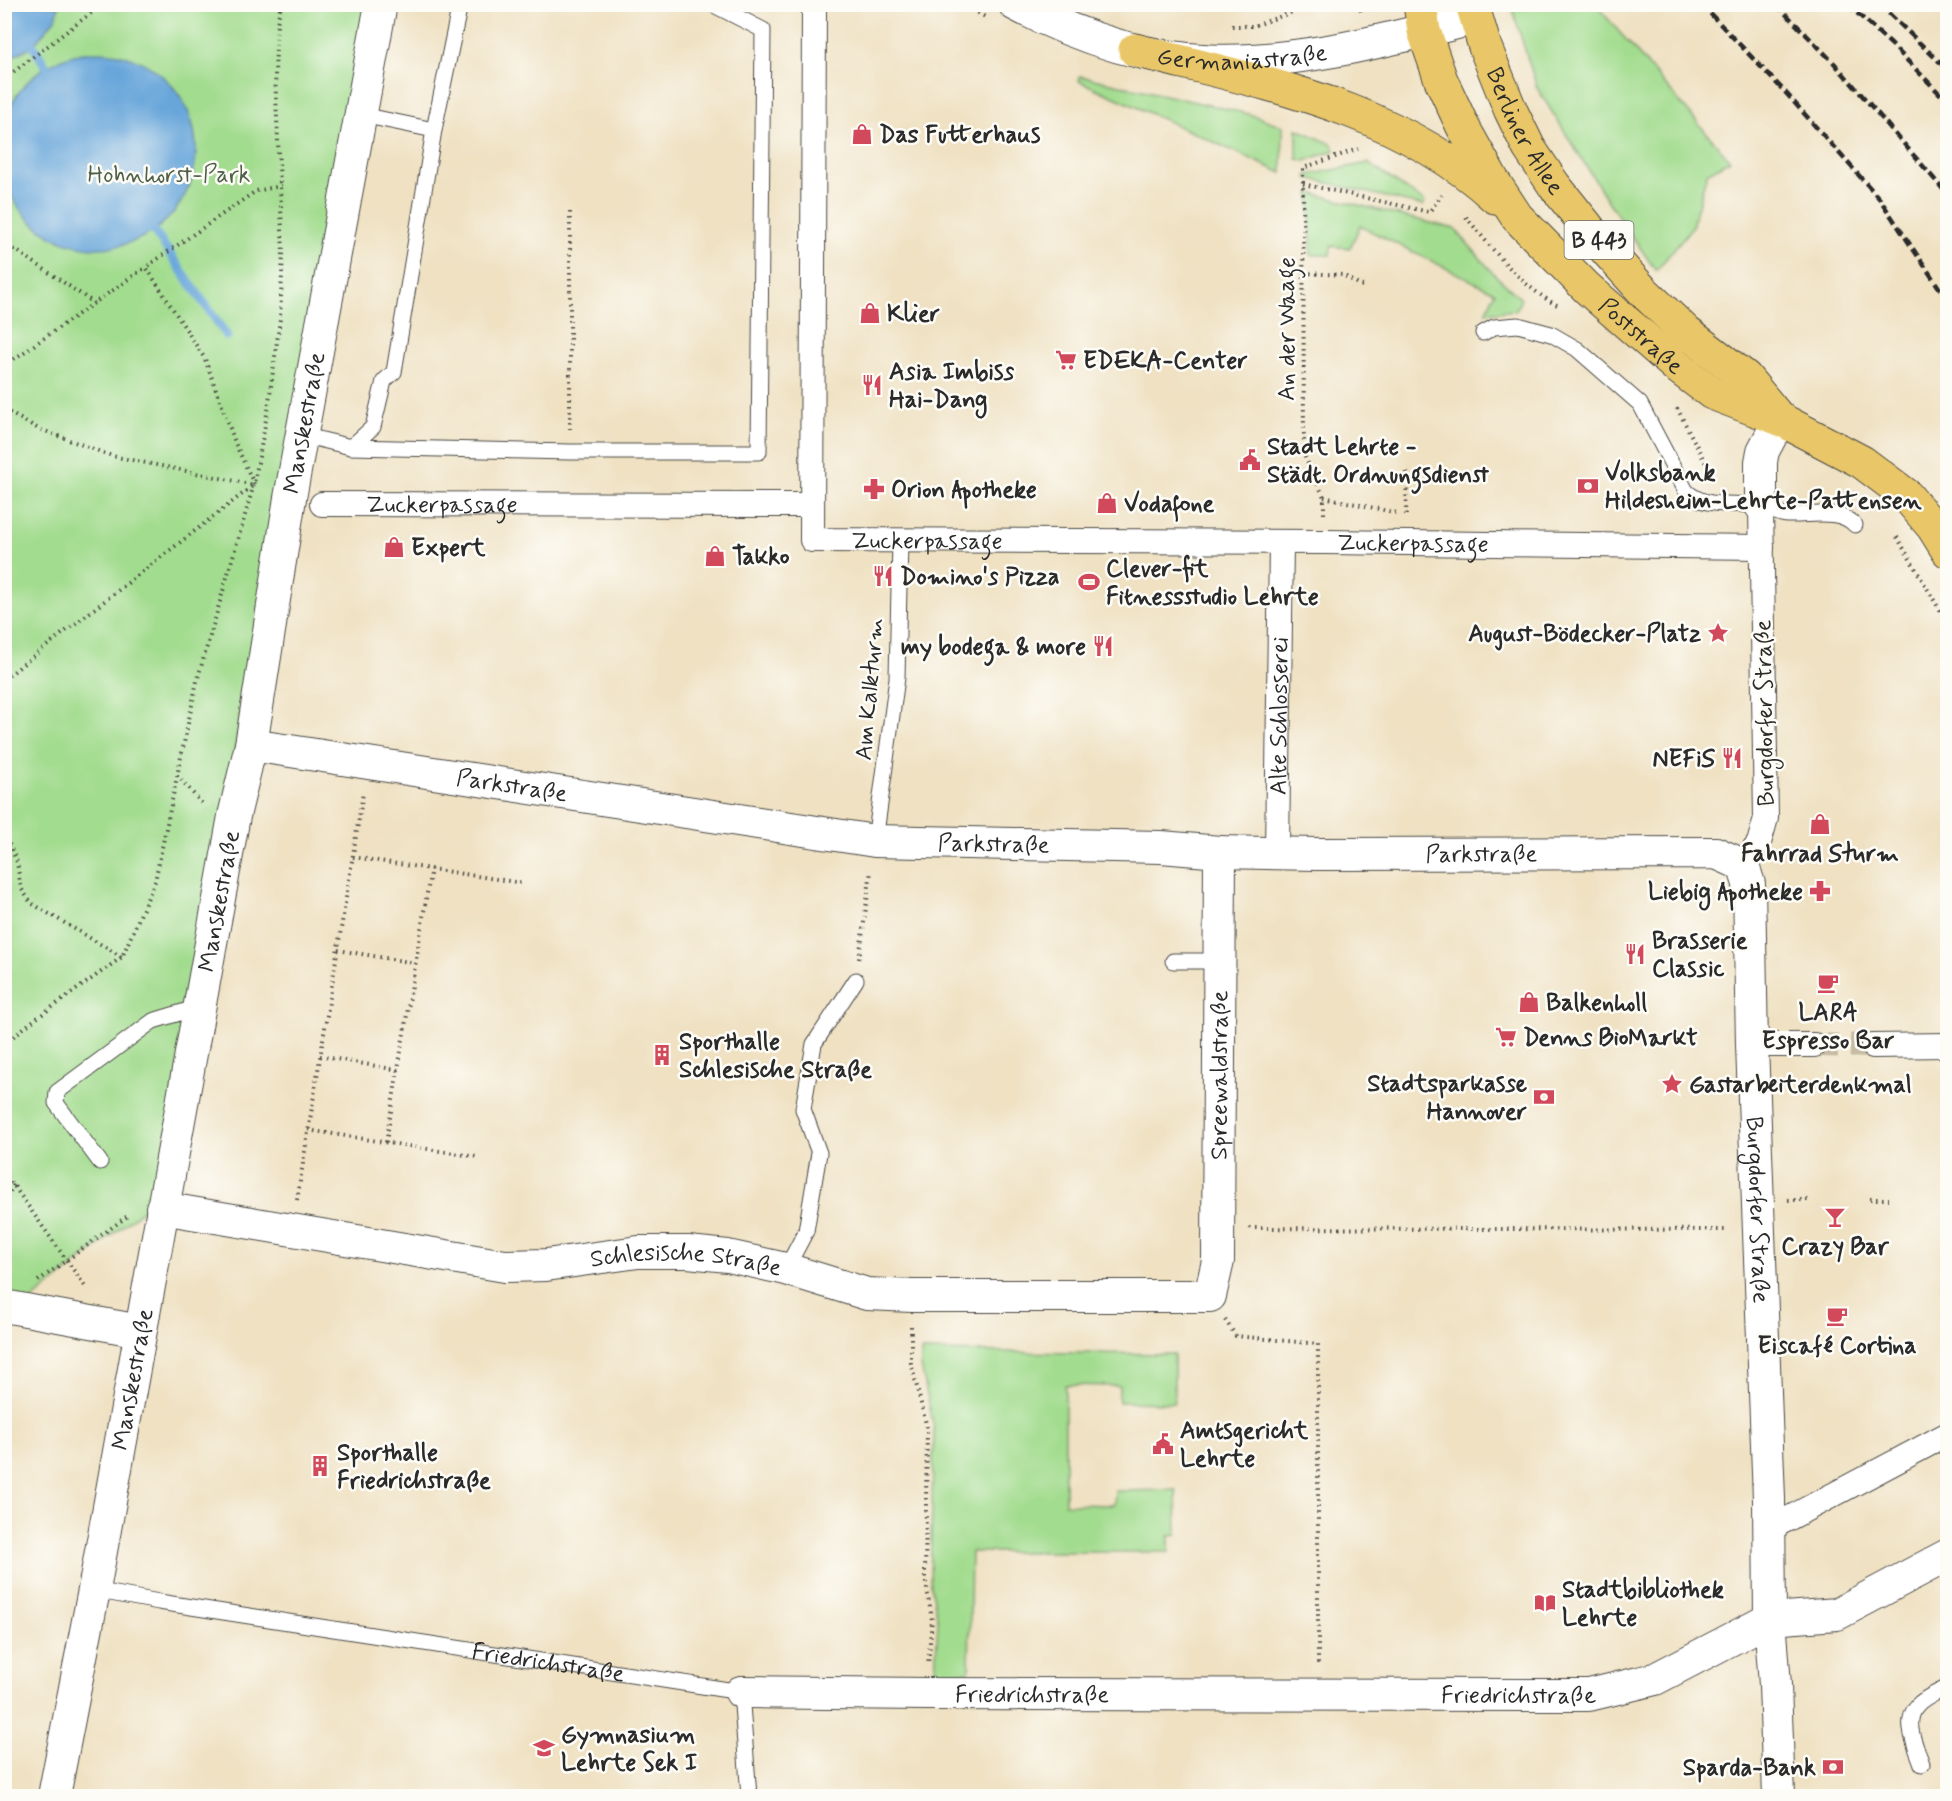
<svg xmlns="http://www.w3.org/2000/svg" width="1952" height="1801" font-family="Mynerve,sans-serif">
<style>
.green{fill:#a2dc8e;stroke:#66845c;stroke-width:1.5}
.water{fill:#68a6da;stroke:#4a6882;stroke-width:1.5}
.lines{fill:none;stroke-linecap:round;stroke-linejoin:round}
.stream{stroke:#68a6da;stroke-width:9}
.pedestrian-tunnel{stroke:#c8bda4;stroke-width:24;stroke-dasharray:24 12;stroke-linecap:butt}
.service-casing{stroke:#484642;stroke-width:17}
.pedestrian-casing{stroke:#484642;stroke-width:26}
.minor-casing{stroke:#484642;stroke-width:34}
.tertiary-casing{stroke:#484642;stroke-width:35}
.primary-casing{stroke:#484642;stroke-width:35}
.path{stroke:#484642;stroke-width:4;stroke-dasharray:1.5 4.5;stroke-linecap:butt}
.service{stroke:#fff;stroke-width:15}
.pedestrian{stroke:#fff;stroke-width:24}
.minor{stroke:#fff;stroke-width:32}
.tertiary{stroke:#fff;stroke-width:33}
.primary{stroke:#e9c769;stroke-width:33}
.rail{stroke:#2b2b2b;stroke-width:4.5;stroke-dasharray:9 4.5;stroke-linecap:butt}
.labels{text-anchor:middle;stroke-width:5;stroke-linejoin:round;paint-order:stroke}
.shield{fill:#fdfcf7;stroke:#6a6a68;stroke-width:1.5}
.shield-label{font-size:22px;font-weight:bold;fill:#2b2b2b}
.street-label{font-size:24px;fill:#2b2b2b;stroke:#fdfcf7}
.poi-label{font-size:24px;font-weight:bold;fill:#2b2b2b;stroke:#fdfcf7;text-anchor:start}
.park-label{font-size:24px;fill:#4f6049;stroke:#fdfcf7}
</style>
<rect width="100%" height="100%" fill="#fdfcf7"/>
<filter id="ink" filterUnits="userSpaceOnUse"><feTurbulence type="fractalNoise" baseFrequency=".0167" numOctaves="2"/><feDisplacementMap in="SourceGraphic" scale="12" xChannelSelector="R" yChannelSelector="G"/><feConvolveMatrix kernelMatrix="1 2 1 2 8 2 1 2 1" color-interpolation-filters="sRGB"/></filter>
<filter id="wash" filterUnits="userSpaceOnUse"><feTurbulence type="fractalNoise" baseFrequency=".008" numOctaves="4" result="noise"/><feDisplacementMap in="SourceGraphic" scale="24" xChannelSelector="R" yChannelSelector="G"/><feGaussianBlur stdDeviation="1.35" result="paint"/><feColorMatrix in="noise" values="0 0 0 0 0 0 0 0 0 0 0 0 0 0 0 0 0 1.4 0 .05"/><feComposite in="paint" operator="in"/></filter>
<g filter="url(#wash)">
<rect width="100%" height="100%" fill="#efe1c2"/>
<path class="green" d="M5 5H365L156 1199 5 1322Z
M1511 5H1596L1730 160 1707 173 1692 227 1656 271 1610 204 1537 88Z
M1080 76 1249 114 1283 126 1282 173 1079 81Z
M1297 129 1332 144 1335 150 1305 161 1297 159Z
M1368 163 1425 202 1423 206 1307 178V175Z
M1310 193 1455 229 1495 275 1521 299 1516 310 1486 313 1495 292 1360 226 1350 248 1331 246 1330 255H1311Z
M921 1351 1174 1354V1403L1119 1402V1386L1065 1385V1504L1114 1505 1115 1491 1176 1490 1177 1535 1169 1536V1552H971L969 1672H935L938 1621 930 1579 934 1428 921 1366Z"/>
<path class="water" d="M4 5H59L56 18 33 46 7 59H4Z
M0 150a98 98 0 1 1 196 0a98 98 0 1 1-196 0Z"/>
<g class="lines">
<path class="stream" d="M33 46 45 65
M154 231 227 336"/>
</g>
</g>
<g filter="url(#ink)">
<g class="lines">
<path class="pedestrian-tunnel" d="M1814 1045 1873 1046"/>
<defs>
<g id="service">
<path d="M362 115 434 130 460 4"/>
<path d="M1483 333 1494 327 1518 325 1551 334 1577 349 1640 404 1686 491C1707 511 1736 500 1762 507 1771 509 1779 515 1788 515 1810 516 1839 508 1855 525"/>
<path d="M302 435 351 447 570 452H759L763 30 712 4"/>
<path d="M351 447 373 427 384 381 394 372 434 130"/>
<path d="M875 841 897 678 900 541"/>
<path d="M1173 961H1220"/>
<path d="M100 1162 56 1103 57 1092 153 1021 199 1007"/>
<path d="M786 1269 806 1231 819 1153 803 1109 814 1044 856 980"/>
<path id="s1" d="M94 1590 159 1602 741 1692 749 1796"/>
<path d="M1922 1764C1916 1746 1902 1721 1918 1705 1925 1697 1939 1692 1948 1687"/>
</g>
<g id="pedestrian">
<path id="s2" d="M814 4 812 540 1324 542 1762 547"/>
<path id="s3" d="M322 504 812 505"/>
<path id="s4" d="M1277 852 1281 542"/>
<path d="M1743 865 1759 843 1766 818 1761 506"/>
<path d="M1752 1045H1814"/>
<path d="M1873 1046 1948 1045"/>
<path d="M1769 1529 1948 1434"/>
</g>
<g id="minor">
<path d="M1761 506V462L1763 451 1780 419"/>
<path id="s5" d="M251 745 875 841 1161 847 1220 852 1317 854 1716 853 1743 865 1749 884 1752 1045 1769 1499 1770 1619 1775 1685 1779 1796"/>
<path id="s6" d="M162 1208 505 1266 546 1265 638 1252H688L728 1256 786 1269 867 1294 912 1296H1210L1218 1261 1220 852"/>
<path d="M4 1306 140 1331"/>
<path id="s7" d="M741 1692 927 1694 1589 1695 1655 1679 1770 1619 1837 1614 1948 1555"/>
<path id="s8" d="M54 1796 94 1590 234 816 251 745 290 498 381 4"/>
</g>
<g id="tertiary">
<path id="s9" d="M1015 4C1076 36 1142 59 1211 61 1300 64 1389 39 1475 18"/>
</g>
<g id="primary">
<path id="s10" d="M1420 4 1424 31 1441 80 1463 127 1492 179 1517 217 1587 288 1675 365 1712 393 1780 419 1862 462 1906 495 1933 527 1948 551"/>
<path id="s11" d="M1472 4 1485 47 1510 109 1529 148 1554 185 1606 250 1644 292 1686 332 1745 377 1778 417"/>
<path d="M1135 50C1262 83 1395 106 1495 197"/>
</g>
</defs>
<use href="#service" class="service-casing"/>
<use href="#pedestrian" class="pedestrian-casing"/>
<use href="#minor" class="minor-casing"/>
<use href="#tertiary" class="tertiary-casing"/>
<use href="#primary" class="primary-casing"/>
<path class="path" d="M962 4 987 18
M1359 4 1362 14
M1232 26H1254L1315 4
M4 79 103 4
M1303 184 1429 212 1442 195
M570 212V429
M1466 217C1492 248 1520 286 1557 305
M4 242 94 303
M1304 273 1343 275 1364 287
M4 366 146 267
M1677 408 1705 462 1711 479
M4 410 37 428 112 456 255 485
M254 484 236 445 205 359 146 267 256 191 281 186
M1324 497 1397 513
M1324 514V497L1304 455 1303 168 1358 149
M1406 515 1407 472
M1897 537 1948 624
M4 679 254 485
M177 775 204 806
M4 833 17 862 21 888 31 903 122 957
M353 857 522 883
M338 950 415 963
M859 959 871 871
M4 1044 30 1023 122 957 155 881 197 681 254 484 268 409 280 319 283 253 275 74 277 23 281 4
M320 1056 398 1070
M308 1130 478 1157
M386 1142 431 869
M4 1172 87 1289
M1870 1199H1889
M297 1200 363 793
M1788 1200H1809
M4 1202 14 1184
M1249 1228 1728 1230
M38 1281 129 1215
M1225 1320 1236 1336 1318 1344V1664
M911 1326V1363L927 1428 925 1577 932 1620 928 1664"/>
<use href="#service" class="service"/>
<use href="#pedestrian" class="pedestrian"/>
<use href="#minor" class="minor"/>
<use href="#tertiary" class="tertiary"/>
<use href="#primary" class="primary"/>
<path class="rail" d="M1701 4 1785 92 1879 198 1948 301
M1776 4 1835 64 1948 195
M1847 4 1891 44 1948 102
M1879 4 1948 70"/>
</g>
</g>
<defs>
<symbol id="shop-bare" viewBox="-9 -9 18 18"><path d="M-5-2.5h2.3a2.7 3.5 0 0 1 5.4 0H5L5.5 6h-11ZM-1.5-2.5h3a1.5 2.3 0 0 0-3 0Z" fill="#d1495b" stroke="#fdfcf7" stroke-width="2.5" paint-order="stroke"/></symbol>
<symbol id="supermarket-bare" viewBox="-9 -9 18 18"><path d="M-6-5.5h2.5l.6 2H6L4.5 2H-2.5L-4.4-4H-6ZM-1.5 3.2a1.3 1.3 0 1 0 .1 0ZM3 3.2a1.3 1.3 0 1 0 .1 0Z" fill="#d1495b" stroke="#fdfcf7" stroke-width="2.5" paint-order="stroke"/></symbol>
<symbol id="restaurant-bare" viewBox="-9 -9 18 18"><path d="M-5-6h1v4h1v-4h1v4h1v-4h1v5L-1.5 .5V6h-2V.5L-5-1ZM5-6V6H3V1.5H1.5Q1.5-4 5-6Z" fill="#d1495b" stroke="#fdfcf7" stroke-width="2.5" paint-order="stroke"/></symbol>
<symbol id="civic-bare" viewBox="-9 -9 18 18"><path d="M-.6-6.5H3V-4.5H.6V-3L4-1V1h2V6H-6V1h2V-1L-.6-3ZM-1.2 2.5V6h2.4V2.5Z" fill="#d1495b" stroke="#fdfcf7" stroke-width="2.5" paint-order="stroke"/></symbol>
<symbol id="bank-bare" viewBox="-9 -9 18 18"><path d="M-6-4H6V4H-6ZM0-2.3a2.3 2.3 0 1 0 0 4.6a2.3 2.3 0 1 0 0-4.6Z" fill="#d1495b" stroke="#fdfcf7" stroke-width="2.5" paint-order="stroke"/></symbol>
<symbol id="pharmacy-bare" viewBox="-9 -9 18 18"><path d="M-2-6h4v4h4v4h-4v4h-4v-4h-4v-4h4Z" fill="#d1495b" stroke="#fdfcf7" stroke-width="2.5" paint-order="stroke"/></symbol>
<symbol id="stadium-bare" viewBox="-9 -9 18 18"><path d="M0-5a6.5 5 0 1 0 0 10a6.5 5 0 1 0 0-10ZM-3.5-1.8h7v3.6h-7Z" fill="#d1495b" stroke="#fdfcf7" stroke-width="2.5" paint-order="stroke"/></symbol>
<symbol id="sight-bare" viewBox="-9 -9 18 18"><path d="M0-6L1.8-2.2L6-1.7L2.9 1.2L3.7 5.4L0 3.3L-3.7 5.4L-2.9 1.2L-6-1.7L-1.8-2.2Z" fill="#d1495b" stroke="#fdfcf7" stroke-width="2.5" paint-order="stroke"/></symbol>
<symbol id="cafe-bare" viewBox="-9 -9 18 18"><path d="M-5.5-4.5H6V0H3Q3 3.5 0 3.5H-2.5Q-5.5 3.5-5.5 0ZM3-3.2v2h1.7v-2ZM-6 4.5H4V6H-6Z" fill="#d1495b" stroke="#fdfcf7" stroke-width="2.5" paint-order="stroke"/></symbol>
<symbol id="building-bare" viewBox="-9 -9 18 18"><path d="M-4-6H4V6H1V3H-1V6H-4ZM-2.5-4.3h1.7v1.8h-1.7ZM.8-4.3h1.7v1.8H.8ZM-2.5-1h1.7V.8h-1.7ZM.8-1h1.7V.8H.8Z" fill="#d1495b" stroke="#fdfcf7" stroke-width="2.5" paint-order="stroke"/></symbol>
<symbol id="bar-bare" viewBox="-9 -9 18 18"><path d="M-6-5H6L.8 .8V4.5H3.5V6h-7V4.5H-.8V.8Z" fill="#d1495b" stroke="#fdfcf7" stroke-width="2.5" paint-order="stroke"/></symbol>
<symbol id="library-bare" viewBox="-9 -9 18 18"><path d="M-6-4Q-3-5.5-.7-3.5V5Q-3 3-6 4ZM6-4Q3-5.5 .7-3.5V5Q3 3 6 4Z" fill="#d1495b" stroke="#fdfcf7" stroke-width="2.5" paint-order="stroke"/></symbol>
<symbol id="school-bare" viewBox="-9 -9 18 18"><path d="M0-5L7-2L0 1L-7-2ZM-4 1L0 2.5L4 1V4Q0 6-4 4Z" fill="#d1495b" stroke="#fdfcf7" stroke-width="2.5" paint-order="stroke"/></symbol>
</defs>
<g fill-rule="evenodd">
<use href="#shop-bare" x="847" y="119" width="30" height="30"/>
<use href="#shop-bare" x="855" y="298" width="30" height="30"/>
<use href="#supermarket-bare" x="1051" y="345" width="30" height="30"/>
<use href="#restaurant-bare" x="857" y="370" width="30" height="30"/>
<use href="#civic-bare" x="1235" y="445" width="30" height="30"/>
<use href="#bank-bare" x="1573" y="471" width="30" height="30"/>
<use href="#pharmacy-bare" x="859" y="474" width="30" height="30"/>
<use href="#shop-bare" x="1092" y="488" width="30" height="30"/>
<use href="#shop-bare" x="379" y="532" width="30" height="30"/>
<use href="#shop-bare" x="700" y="541" width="30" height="30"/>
<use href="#restaurant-bare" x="868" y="561" width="30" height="30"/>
<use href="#stadium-bare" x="1074" y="567" width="30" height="30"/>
<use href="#sight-bare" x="1703" y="618" width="30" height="30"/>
<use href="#restaurant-bare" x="1088" y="631" width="30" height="30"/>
<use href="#restaurant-bare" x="1717" y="743" width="30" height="30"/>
<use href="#shop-bare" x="1805" y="809" width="30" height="30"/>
<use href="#pharmacy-bare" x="1805" y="876" width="30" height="30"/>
<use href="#restaurant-bare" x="1620" y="939" width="30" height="30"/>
<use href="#cafe-bare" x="1813" y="968" width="30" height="30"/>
<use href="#shop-bare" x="1514" y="987" width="30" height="30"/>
<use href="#supermarket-bare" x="1491" y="1022" width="30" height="30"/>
<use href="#building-bare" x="647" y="1040" width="30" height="30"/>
<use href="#sight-bare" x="1657" y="1069" width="30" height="30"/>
<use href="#bank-bare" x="1529" y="1082" width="30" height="30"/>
<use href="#bar-bare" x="1820" y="1202" width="30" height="30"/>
<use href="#cafe-bare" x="1822" y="1301" width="30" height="30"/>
<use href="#civic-bare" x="1148" y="1429" width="30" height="30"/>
<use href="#building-bare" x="305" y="1451" width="30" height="30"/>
<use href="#library-bare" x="1530" y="1588" width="30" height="30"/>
<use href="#school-bare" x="529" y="1733" width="30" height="30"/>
<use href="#bank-bare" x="1818" y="1752" width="30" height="30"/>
</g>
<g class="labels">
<rect class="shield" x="1564.5" y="221" width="69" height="38" rx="4.5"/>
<g class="shield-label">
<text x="1599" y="248">B 443</text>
</g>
<g class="street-label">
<text dy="8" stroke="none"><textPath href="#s9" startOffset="237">Germaniastraße</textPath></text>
<text dy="8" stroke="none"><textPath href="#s11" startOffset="138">Berliner Allee</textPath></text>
<text transform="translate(1286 329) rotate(-90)" y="8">An der Waage</text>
<text dy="8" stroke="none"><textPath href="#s10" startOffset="408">Poststraße</textPath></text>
<text dy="8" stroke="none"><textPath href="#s8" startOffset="1396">Manskestraße</textPath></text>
<text dy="8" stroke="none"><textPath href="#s3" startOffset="120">Zuckerpassage</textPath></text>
<text dy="8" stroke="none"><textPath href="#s2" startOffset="651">Zuckerpassage</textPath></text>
<text dy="8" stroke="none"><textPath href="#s2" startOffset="1137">Zuckerpassage</textPath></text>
<text transform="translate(869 689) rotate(-85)" y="8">Am Kalkturm</text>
<text transform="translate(1764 713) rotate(-91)" y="8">Burgdorfer Straße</text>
<text dy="8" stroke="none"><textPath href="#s4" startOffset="136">Alte Schlosserei</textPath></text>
<text dy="8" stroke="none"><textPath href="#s5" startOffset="264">Parkstraße</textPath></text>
<text dy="8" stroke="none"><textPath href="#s5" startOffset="750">Parkstraße</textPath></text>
<text dy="8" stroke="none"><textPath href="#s5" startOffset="1238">Parkstraße</textPath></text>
<text dy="8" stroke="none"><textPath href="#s8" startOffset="910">Manskestraße</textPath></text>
<text dy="8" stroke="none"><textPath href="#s6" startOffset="1281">Spreewaldstraße</textPath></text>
<text dy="8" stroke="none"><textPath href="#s5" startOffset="1848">Burgdorfer Straße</textPath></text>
<text dy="8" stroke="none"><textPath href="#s6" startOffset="530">Schlesische Straße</textPath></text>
<text dy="8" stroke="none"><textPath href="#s8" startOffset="424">Manskestraße</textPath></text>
<text dy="8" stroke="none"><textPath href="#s1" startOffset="460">Friedrichstraße</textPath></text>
<text dy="8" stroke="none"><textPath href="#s7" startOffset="777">Friedrichstraße</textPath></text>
<text dy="8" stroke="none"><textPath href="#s7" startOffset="291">Friedrichstraße</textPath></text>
</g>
<g class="poi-label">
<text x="879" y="142">Das Futterhaus</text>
<text x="887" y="321">Klier</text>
<text x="1083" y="368">EDEKA-Center</text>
<text x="889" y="379">Asia Imbiss<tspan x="889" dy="28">Hai-Dang</tspan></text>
<text x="1267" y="454">Stadt Lehrte -<tspan x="1267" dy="28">Städt. Ordnungsdienst</tspan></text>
<text x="1605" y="480">Volksbank<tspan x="1605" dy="28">Hildesheim-Lehrte-Pattensen</tspan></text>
<text x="891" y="497">Orion Apotheke</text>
<text x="1124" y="511">Vodafone</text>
<text x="411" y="555">Expert</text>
<text x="732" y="564">Takko</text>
<text x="1106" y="576">Clever-fit<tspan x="1106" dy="28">Fitnessstudio Lehrte</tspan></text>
<text x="900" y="584">Domino's Pizza</text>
<text x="1701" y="641" text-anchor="end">August-Bödecker-Platz</text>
<text x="1086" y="654" text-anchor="end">my bodega &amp; more</text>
<text x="1715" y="766" text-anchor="end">NEFiS</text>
<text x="1820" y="861" text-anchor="middle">Fahrrad Sturm</text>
<text x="1803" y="899" text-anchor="end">Liebig Apotheke</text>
<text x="1652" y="948">Brasserie<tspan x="1652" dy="28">Classic</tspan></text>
<text x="1546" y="1010">Balkenholl</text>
<text x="1828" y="1020" text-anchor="middle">LARA<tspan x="1828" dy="28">Espresso Bar</tspan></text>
<text x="1523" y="1045">Denns BioMarkt</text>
<text x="679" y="1049">Sporthalle<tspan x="679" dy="28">Schlesische Straße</tspan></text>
<text x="1527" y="1091" text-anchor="end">Stadtsparkasse<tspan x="1527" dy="28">Hannover</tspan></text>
<text x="1689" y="1092">Gastarbeiterdenkmal</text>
<text x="1835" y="1254" text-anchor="middle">Crazy Bar</text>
<text x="1837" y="1353" text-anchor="middle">Eiscafé Cortina</text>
<text x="1180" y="1438">Amtsgericht<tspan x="1180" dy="28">Lehrte</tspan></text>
<text x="337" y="1460">Sporthalle<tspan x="337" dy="28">Friedrichstraße</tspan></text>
<text x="1562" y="1597">Stadtbibliothek<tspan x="1562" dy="28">Lehrte</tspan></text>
<text x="561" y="1742">Gymnasium<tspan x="561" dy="28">Lehrte Sek I</tspan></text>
<text x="1816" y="1775" text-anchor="end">Sparda-Bank</text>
</g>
<g class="park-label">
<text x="169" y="182">Hohnhorst-Park</text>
</g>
</g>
<rect width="1952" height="1801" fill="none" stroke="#fdfcf7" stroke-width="24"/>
</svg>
